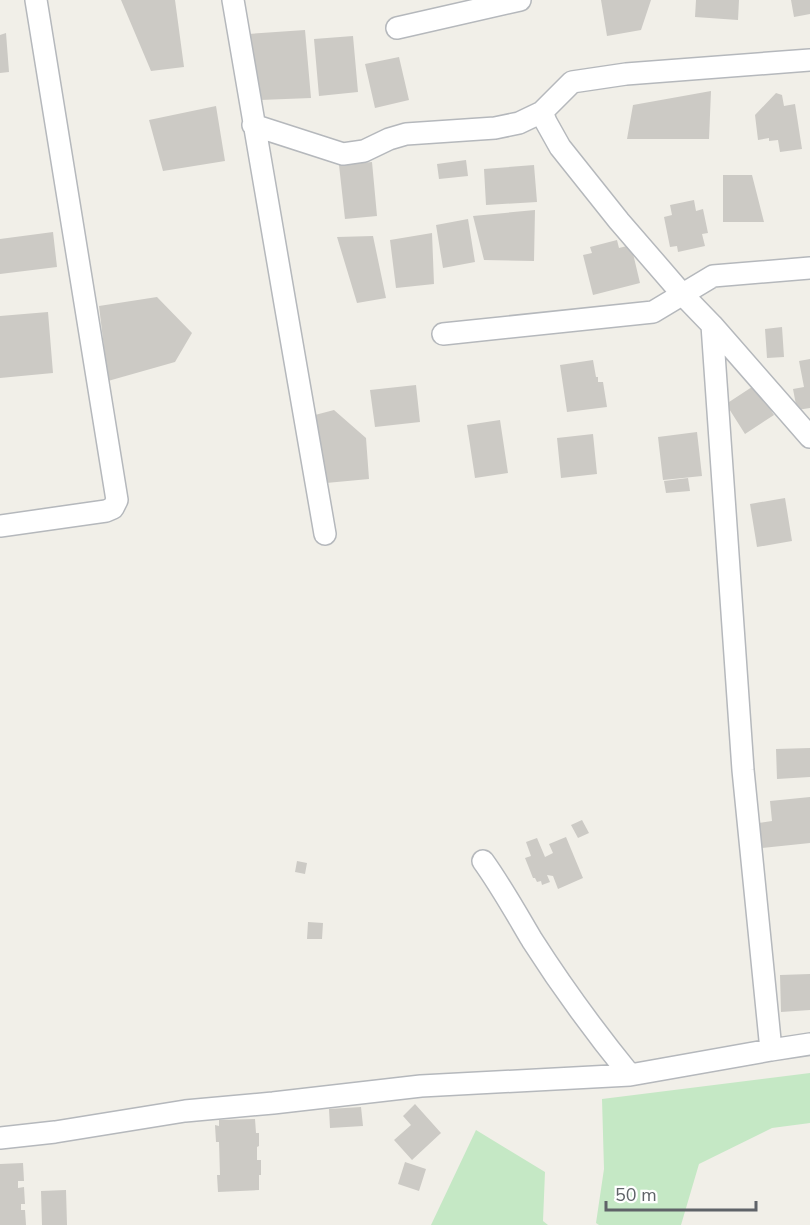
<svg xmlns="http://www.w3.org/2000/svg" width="810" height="1225" font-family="'Nunito Sans',sans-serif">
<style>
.green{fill:#c5e8c5}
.building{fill:#cccac5}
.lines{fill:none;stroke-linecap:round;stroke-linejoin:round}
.minor-casing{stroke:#b5b8bc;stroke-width:24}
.minor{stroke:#fff;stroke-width:21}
</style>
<rect width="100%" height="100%" fill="#f1efe8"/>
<path class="green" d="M810 1073V1123L772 1128 699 1164 681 1225H599L596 1223 604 1169 602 1099Z
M476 1130 545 1172 543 1221 548 1225H431Z"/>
<path class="building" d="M121 0H175L184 67 151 71Z
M601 0H651L641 30 607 36Z
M696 0H739L738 20 695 17Z
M791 0H810V14L794 17Z
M305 30 311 98 260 100 248 34Z
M6 33 9 72 0 73V35Z
M353 36 358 92 319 96 314 39Z
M399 57 409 100 375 108 365 64Z
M711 91 709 139H627L633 105Z
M776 93 782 95 784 106 795 104 802 149 780 152 778 140 769 141V138L758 140 755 115Z
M216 106 225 161 163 171 149 120Z
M466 160 468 176 439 179 437 164Z
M372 162 377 216 345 219 339 165Z
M534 165 537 202 486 205 484 169Z
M723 175H752L764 222H723Z
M694 200 696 211 703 209 708 233 702 234 705 246 678 252 677 246 670 247 664 217 672 215 670 205Z
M535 210 534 261 484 260 473 216Z
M468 219 475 262 443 268 436 225Z
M53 232 57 267 0 274V239Z
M432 233 434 284 396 288 390 240Z
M373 236 386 298 357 303 337 237Z
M617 240 619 248 631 245 640 283 593 295 583 255 592 253 590 247Z
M157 297 192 333 175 362 108 381 99 306Z
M48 312 53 373 0 378V316Z
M782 327 784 357 767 358 765 329Z
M810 359V408L797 410 793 389 804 387 799 361Z
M593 360 596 377H598V382H603L607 407 567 412 560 365Z
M416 385 420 422 375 427 370 390Z
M755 385 774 415 745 434 726 404Z
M334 410 366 438 369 479 326 483 315 415Z
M500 420 508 473 475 478 467 425Z
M697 432 702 476 663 480 658 437Z
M593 434 597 474 561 478 557 438Z
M688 478 690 491 666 493 664 481Z
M785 498 792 541 757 547 750 504Z
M810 748V777L777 779 776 749Z
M810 797V843L761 848 758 823 772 821 770 801Z
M582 820 589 833 578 838 571 825Z
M566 837 583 878 558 889 553 876 547 875 550 882 542 885 541 881 537 882 535 878H533L525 858 531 856 526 842 537 838 545 857 553 853 549 844Z
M297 861 307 863 305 874 295 872Z
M308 922 323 923 322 939H307Z
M810 974V1010L781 1012 780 975Z
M415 1104 441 1133 412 1160 394 1140 411 1125 403 1116Z
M361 1107 363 1126 330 1128 329 1109Z
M255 1119 256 1133H259V1146L257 1147V1160H261V1175H259V1190L218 1192 217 1175H220L219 1142H216L215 1125 219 1126V1120Z
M405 1162 426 1169 419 1191 398 1184Z
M23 1163 24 1181H18V1188L24 1187 25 1204H21V1210H25L26 1225H0V1164Z
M66 1190 67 1225H42L41 1191Z"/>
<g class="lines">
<defs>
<path id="minor" d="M233 0C262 178 295 356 325 534
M397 28 520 0
M253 125 343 154 364 151 389 139 406 134 495 128 519 123 542 112
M712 325 810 437
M443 334 653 312 713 276 810 268
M0 526 106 511 113 508 117 500 36 0
M483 861C501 886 516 913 532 940 562 987 595 1032 630 1075
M771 1050 743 770 712 325 683 295 619 221 560 147 546 122 542 112 572 82 626 74 810 60
M0 1138 55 1132 185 1111 273 1103 421 1086 630 1075 771 1050 810 1044"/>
</defs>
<use href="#minor" class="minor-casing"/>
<use href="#minor" class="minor"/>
</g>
<path d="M606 1201v9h150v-9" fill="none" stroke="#5f6368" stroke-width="3"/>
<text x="615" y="1201" font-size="18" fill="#5f6368" stroke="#ffffff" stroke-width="4.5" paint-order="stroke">50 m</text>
</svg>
